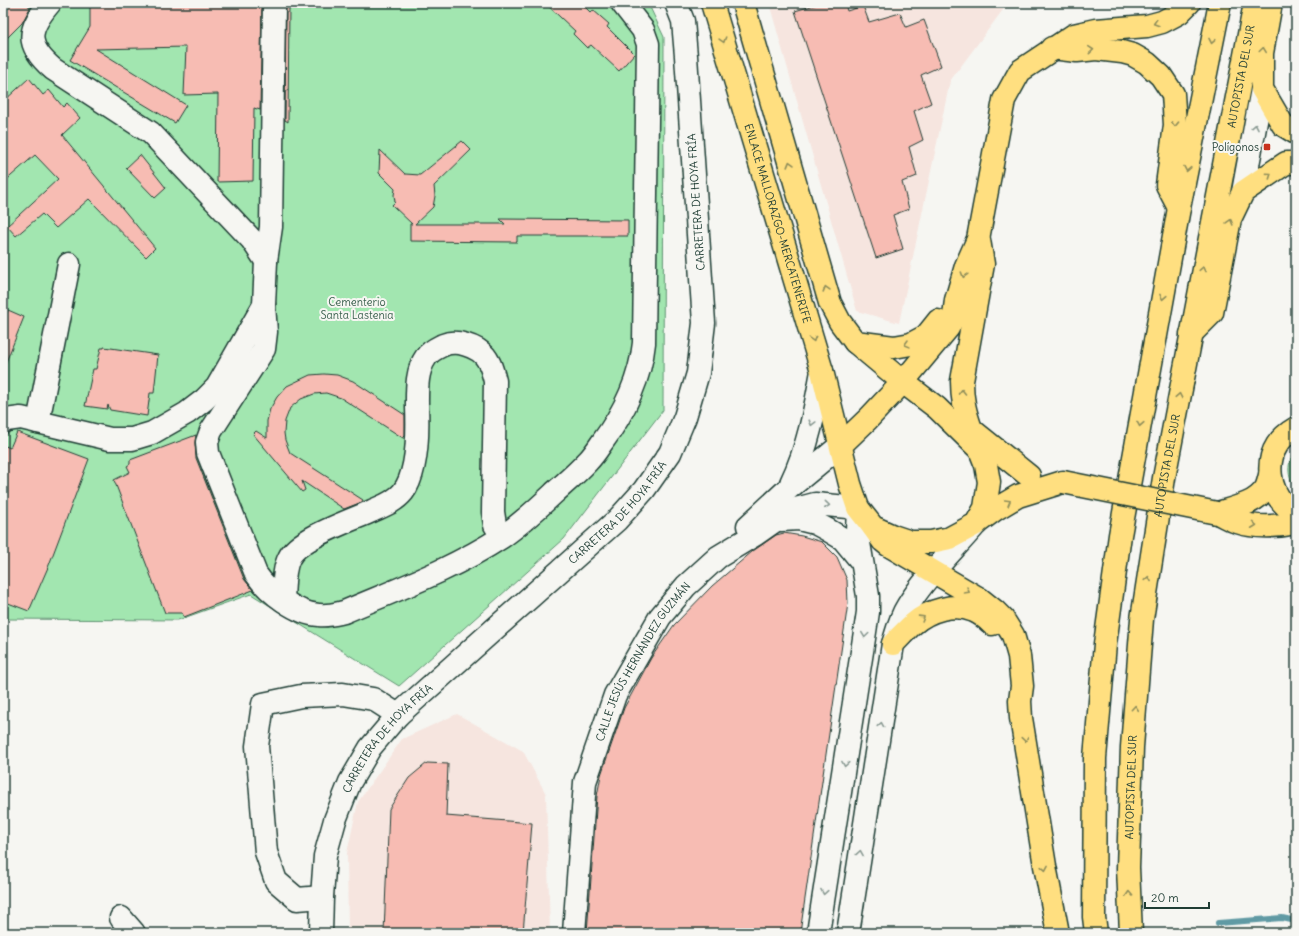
<svg xmlns="http://www.w3.org/2000/svg" width="1299" height="936" font-family="Delius,sans-serif">
<style>
.built{fill:#f6e5df}
.green{fill:#a2e6b0;stroke:#609272}
.lines{fill:none;stroke-linecap:round;stroke-linejoin:round}
.stream{stroke:#619aa4;stroke-width:6}
.building{fill:#f7bcb3;stroke:#1f3d34}
.minor-casing{stroke:#1f3d34;stroke-width:25}
.major-casing{stroke:#1f3d34;stroke-width:25}
.highway-casing{stroke:#1f3d34;stroke-width:25}
.minor{stroke:#f6f6f2;stroke-width:22}
.major{stroke:#ffdf80;stroke-width:22}
.highway{stroke:#ffdf80;stroke-width:22}
.major-bridge-casing{stroke:#1f3d34;stroke-width:25;stroke-linecap:butt}
.major-bridge{stroke:#ffdf80;stroke-width:22}
.oneway{stroke:#8f8e5a}
.oneway2{stroke:#8a9a93}
.poi-dot{fill:#c8321e;stroke:#f6f6f2;stroke-width:1.5}
.labels{text-anchor:middle;stroke-width:4;stroke-linejoin:round;paint-order:stroke}
.street-label{font-size:11px;fill:#1f3d34;stroke:#f6f6f2}
.poi-label{font-size:11px;fill:#1f3d34;stroke:#f6f6f2;text-anchor:end}
.park-label{font-size:11px;fill:#395f4d;stroke:#f6f6f2}
</style>
<rect width="100%" height="100%" fill="#f6f6f2"/>
<filter id="ink" filterUnits="userSpaceOnUse"><feTurbulence type="fractalNoise" baseFrequency=".025" numOctaves="2"/><feDisplacementMap in="SourceGraphic" scale="8" xChannelSelector="R" yChannelSelector="G"/><feConvolveMatrix kernelMatrix="1 2 1 2 8 2 1 2 1" color-interpolation-filters="sRGB"/></filter>
<g filter="url(#ink)">
<path class="built" d="M769 3H1008L950 81 899 323 857 311Z
M457 714 523 751 546 794 550 933H348L347 853 358 802 402 739Z"/>
<path class="green" d="M3 3H648L664 37 663 410 564 539 399 686 251 594 178 620 3 619Z
M1296 451V489C1287 478 1286 462 1296 451Z"/>
<g class="lines">
<path class="stream" d="M1218 923 1282 918 1296 921"/>
</g>
<path class="building" d="M3 3H27L30 8 22 23 3 42Z
M90 3H262L260 110 254 108 253 181 217 182 218 94 184 95 186 47 96 49 186 105 175 123 70 60 90 27Z
M286 3H289L288 122 285 120Z
M545 3H581L591 13 593 10 609 24 607 27 634 54 619 71 591 45 587 48 573 34 575 31Z
M821 3H845L847 11 863 6 869 22 900 13 906 27 924 20 941 66 921 75 931 103 914 111 923 140 909 147 917 176 902 182 909 209 893 215 903 249 876 258 795 11Z
M29 78 43 95 49 90 63 107 67 103 80 118 62 135 155 248 146 257 89 199 56 228 42 214 16 236 7 226 58 179 35 155 3 183V102Z
M462 141 471 150 434 186 435 196 433 207 415 224H505L500 219 628 220V236H517V242L410 241V224H412L392 205 395 202 394 195 395 189 379 173 380 150 405 174 420 175Z
M140 155 166 188 155 198 126 168Z
M8 310 24 317 4 367H3V322Z
M104 347 158 355 154 393H150L147 416 110 410 108 405 107 409 85 406 93 369H96L101 348H104Z
M324 374 337 375 353 381 405 415V436L403 438 341 398 326 393 314 394 301 399 290 408 285 421 284 433 285 440 290 453 363 500 362 502 344 509 302 481 305 490 302 492 253 434 256 431 267 438V421L270 409 277 397 287 386 310 375Z
M17 432 89 459 49 565 29 611 3 601V445L10 448Z
M196 435 195 443 196 458 244 579 253 590 184 617 182 613H165L114 480 130 472 127 466 130 464V460Z
M784 533 802 536 822 542 837 557 847 580 848 603 800 933H587L597 796 601 775 624 708 651 658 674 625 712 586 753 551 776 535Z
M427 763 448 764 446 816 532 823 523 933H384L389 809 409 778Z"/>
<g class="lines">
<defs>
<g id="minor">
<path d="M50 3C27 30 25 45 53 69L151 133 252 240 266 261"/>
<path d="M1243 192 1262 89"/>
<path d="M264 305 266 332 264 349 211 431 207 442 208 453 256 574C268 592 297 614 319 615 328 616 335 614 344 612 398 589 453 569 502 537 521 524 537 509 553 494 565 483 577 473 588 461 593 456 597 450 601 444 624 413 640 381 644 343L648 44 643 30 622 3"/>
<path d="M3 422 6 420 21 418 110 439H132L152 433 187 413 204 400 217 387 264 305 266 261 271 227 274 3"/>
<path d="M38 422 69 264"/>
<path d="M791 483C808 448 815 410 822 371"/>
<path d="M781 520 799 519 815 523 828 530 843 539 861 561"/>
<path d="M748 526 789 488 841 445"/>
<path d="M283 600C284 586 283 570 289 558 298 538 352 520 372 511 383 506 395 502 403 492 418 472 418 431 417 407 417 391 416 371 426 357 430 351 437 348 443 345 455 340 467 344 478 350 489 357 492 369 495 381L493 512 495 525 502 536"/>
<path d="M322 897 297 899 276 881 266 852 257 746 263 704 301 696 343 694 373 699 398 715"/>
<path d="M121 918 134 933"/>
<path id="s1" d="M321 933 322 897 325 856 335 820 350 782 370 748 398 715 617 520 644 490 670 453 685 417 698 373 704 323 686 56 683 21 676 3"/>
<path id="s2" d="M574 933 585 782 615 695 660 617 686 586 718 557 756 534 776 520 796 509 815 504 858 508 857 531 868 596V612L863 645 818 933"/>
<path d="M848 933 893 644C897 632 900 618 907 607 925 577 953 551 976 524"/>
</g>
<g id="major">
<path id="s3" d="M712 3 822 371 850 484 858 508 873 527 893 536 911 542H931L950 538 976 524 985 508 989 482 986 465 980 450 937 408 903 382 855 342 840 322 830 303 743 3"/>
<path d="M1296 428C1289 432 1282 437 1277 445 1266 462 1269 489 1284 504 1287 508 1292 511 1296 514"/>
<path d="M972 430 1029 476"/>
<path d="M841 445 868 419 903 382"/>
<path d="M1217 513C1224 516 1230 520 1237 522 1255 528 1278 527 1296 523"/>
<path d="M1217 513C1234 508 1256 504 1266 488 1268 484 1269 479 1270 475"/>
<path d="M977 523 996 509 1018 496 1063 482"/>
</g>
<g id="highway">
<path d="M1271 3 1262 53V89L1283 125 1296 133"/>
<path d="M1052 48 1077 51 1096 49 1122 52 1133 55 1147 63 1161 76 1173 94 1174 109 1175 125 1167 185 1179 208"/>
<path d="M1191 334 1212 313 1230 219 1243 192 1286 163H1296"/>
<path d="M855 342 894 347 911 344 926 336 938 321"/>
<path d="M903 382 948 328 954 316 956 300 966 266 978 239 1004 100 1020 71 1074 35 1096 30 1147 26 1162 22 1179 13 1189 3"/>
<path d="M971 429C965 412 962 400 962 381L983 264 979 240"/>
<path d="M873 527 883 541 888 545 980 599 995 611 1003 619 1013 635 1019 656 1022 686 1020 701 1021 718 1045 866 1058 933"/>
<path d="M893 644C900 637 906 630 913 624 929 610 955 602 974 611 981 614 987 619 992 624"/>
<path d="M1096 933 1094 917 1095 758 1105 644 1120 535 1179 208 1220 3"/>
<path id="s4" d="M1131 933 1128 868 1132 747 1142 619 1164 478 1255 3"/>
</g>
</defs>
<use href="#minor" class="minor-casing"/>
<use href="#major" class="major-casing"/>
<use href="#highway" class="highway-casing"/>
<use href="#minor" class="minor"/>
<use href="#major" class="major"/>
<use href="#highway" class="highway"/>
<defs>
<path id="major-bridge" d="M1063 482 1217 513"/>
</defs>
<use href="#major-bridge" class="major-bridge-casing"/>
<use href="#major-bridge" class="major-bridge"/>
</g>
<defs><path id="oneway-chevron" d="M-2-3.5L2.5 0L-2 3.5" fill="none" stroke-width="1.6" stroke-linecap="round" stroke-linejoin="round"/></defs>
<g class="oneway">
<use href="#oneway-chevron" transform="translate(1156 23) rotate(163)"/>
<use href="#oneway-chevron" transform="translate(723 40) rotate(73)"/>
<use href="#oneway-chevron" transform="translate(1212 41) rotate(101)"/>
<use href="#oneway-chevron" transform="translate(1091 50) rotate(-5)"/>
<use href="#oneway-chevron" transform="translate(1263 50) rotate(-82)"/>
<use href="#oneway-chevron" transform="translate(1175 124) rotate(92)"/>
<use href="#oneway-chevron" transform="translate(790 164) rotate(-106)"/>
<use href="#oneway-chevron" transform="translate(1187 169) rotate(101)"/>
<use href="#oneway-chevron" transform="translate(1269 175) rotate(-34)"/>
<use href="#oneway-chevron" transform="translate(1230 222) rotate(-74)"/>
<use href="#oneway-chevron" transform="translate(1203 269) rotate(-79)"/>
<use href="#oneway-chevron" transform="translate(964 275) rotate(107)"/>
<use href="#oneway-chevron" transform="translate(826 289) rotate(-106)"/>
<use href="#oneway-chevron" transform="translate(1163 297) rotate(100)"/>
<use href="#oneway-chevron" transform="translate(813 339) rotate(73)"/>
<use href="#oneway-chevron" transform="translate(907 344) rotate(165)"/>
<use href="#oneway-chevron" transform="translate(962 392) rotate(-91)"/>
<use href="#oneway-chevron" transform="translate(1179 396) rotate(-79)"/>
<use href="#oneway-chevron" transform="translate(1140 424) rotate(100)"/>
<use href="#oneway-chevron" transform="translate(1008 502) rotate(-30)"/>
<use href="#oneway-chevron" transform="translate(1254 525) rotate(7)"/>
<use href="#oneway-chevron" transform="translate(1148 579) rotate(-81)"/>
<use href="#oneway-chevron" transform="translate(967 591) rotate(30)"/>
<use href="#oneway-chevron" transform="translate(922 618) rotate(-32)"/>
<use href="#oneway-chevron" transform="translate(1135 708) rotate(-85)"/>
<use href="#oneway-chevron" transform="translate(1025 739) rotate(81)"/>
<use href="#oneway-chevron" transform="translate(1045 868) rotate(80)"/>
<use href="#oneway-chevron" transform="translate(1129 894) rotate(-93)"/>
</g>
<g class="oneway2">
<use href="#oneway-chevron" transform="translate(1255 127) rotate(-79)"/>
<use href="#oneway-chevron" transform="translate(812 423) rotate(105)"/>
<use href="#oneway-chevron" transform="translate(827 505) rotate(5)"/>
<use href="#oneway-chevron" transform="translate(865 635) rotate(98)"/>
<use href="#oneway-chevron" transform="translate(881 725) rotate(-81)"/>
<use href="#oneway-chevron" transform="translate(845 764) rotate(99)"/>
<use href="#oneway-chevron" transform="translate(860 853) rotate(-81)"/>
<use href="#oneway-chevron" transform="translate(824 892) rotate(99)"/>
</g>
</g>
<rect class="poi-dot" x="1263" y="143" width="8" height="8" rx="2"/>
<g class="labels">
<g class="street-label">
<text dy="4" stroke="none"><textPath href="#s4" startOffset="866">AUTOPISTA DEL SUR</textPath></text>
<text transform="translate(696 202) rotate(-94)" y="4">CARRETERA DE HOYA FRÍA</text>
<text dy="4" stroke="none"><textPath href="#s3" startOffset="230">ENLACE MALLORAZGO-MERCATENERIFE</textPath></text>
<text dy="4" stroke="none"><textPath href="#s4" startOffset="470">AUTOPISTA DEL SUR</textPath></text>
<text dy="4" stroke="none"><textPath href="#s1" startOffset="537">CARRETERA DE HOYA FRÍA</textPath></text>
<text dy="4" stroke="none"><textPath href="#s2" startOffset="286">CALLE JESÚS HERNÁNDEZ GUZMÁN</textPath></text>
<text dy="4" stroke="none"><textPath href="#s1" startOffset="213">CARRETERA DE HOYA FRÍA</textPath></text>
<text dy="4" stroke="none"><textPath href="#s4" startOffset="146">AUTOPISTA DEL SUR</textPath></text>
</g>
<g class="poi-label">
<text x="1259" y="151">Polígonos</text>
</g>
<g class="park-label">
<text x="357" y="306">Cementerio<tspan x="357" dy="13">Santa Lastenia</tspan></text>
</g>
</g>
<rect width="1299" height="936" fill="none" stroke="#f6f6f2" stroke-width="16"/>
<rect x="8" y="8" width="1283" height="920" fill="none" stroke="#1f3d34" stroke-width="1.5" filter="url(#ink)"/>
<path d="M1145 902v6h64v-6" fill="none" stroke="#1f3d34" stroke-width="2"/>
<text x="1151" y="902" font-size="12" fill="#1f3d34" stroke="#f6f6f2" stroke-width="3" paint-order="stroke">20 m</text>
</svg>
